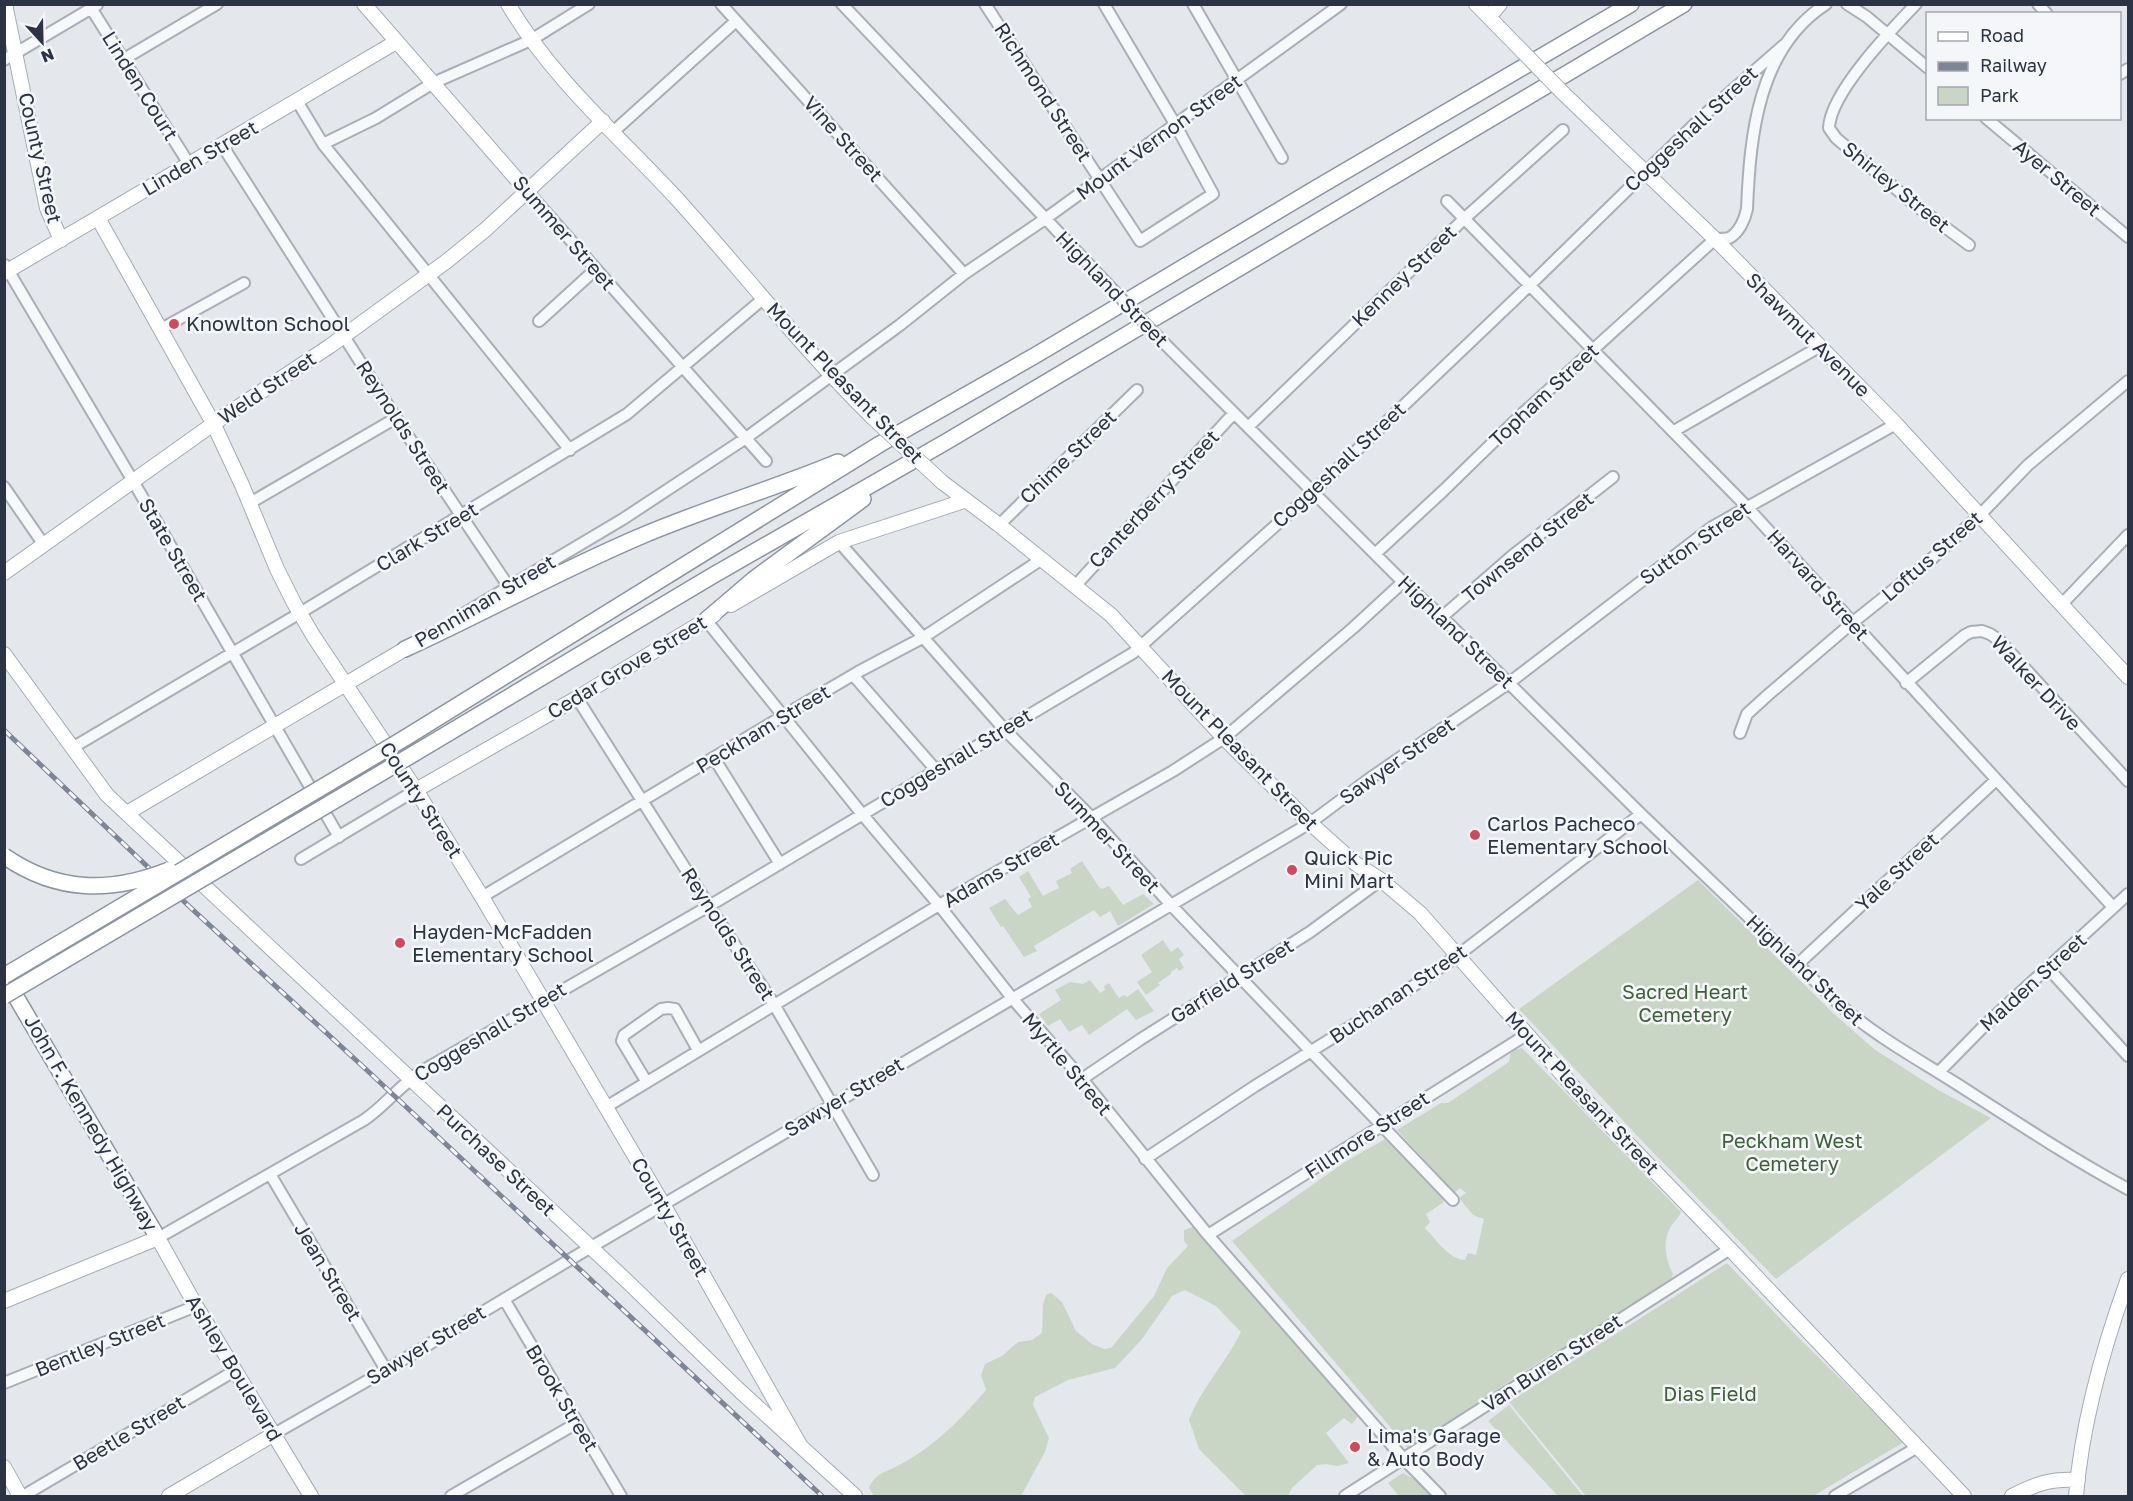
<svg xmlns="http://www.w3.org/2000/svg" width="2133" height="1501" font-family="'Golos Text',sans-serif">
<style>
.green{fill:#c9d6c5}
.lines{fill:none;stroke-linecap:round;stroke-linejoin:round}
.minor-casing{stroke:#a9aeb7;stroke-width:14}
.major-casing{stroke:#a3abb8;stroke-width:16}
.highway-casing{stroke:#8b94a3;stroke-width:18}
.minor{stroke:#f7f8fa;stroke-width:10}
.major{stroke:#fff;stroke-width:14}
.highway{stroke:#fff;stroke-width:15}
.rail-casing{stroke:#7d8696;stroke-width:5}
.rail{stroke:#f4f6f9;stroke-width:3;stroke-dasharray:9;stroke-linecap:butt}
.minor-bridge-casing{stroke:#a9aeb7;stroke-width:14;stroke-linecap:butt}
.major-bridge-casing{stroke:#a3abb8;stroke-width:16;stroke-linecap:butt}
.highway-bridge-casing{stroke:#8b94a3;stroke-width:18;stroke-linecap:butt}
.minor-bridge{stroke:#f7f8fa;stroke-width:10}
.major-bridge{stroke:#fff;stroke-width:14}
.highway-bridge{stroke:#fff;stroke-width:15}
.poi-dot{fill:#d1495b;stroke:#f4f6f9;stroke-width:2}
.labels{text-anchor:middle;stroke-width:5;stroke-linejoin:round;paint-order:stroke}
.street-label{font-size:20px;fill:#2b3445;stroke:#f4f6f9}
.poi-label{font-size:20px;fill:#2b3445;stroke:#f4f6f9;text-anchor:start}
.park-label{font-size:20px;fill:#3f6138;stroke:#f4f6f9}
</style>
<rect width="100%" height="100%" fill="#e4e7ec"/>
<path class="green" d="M1082 861 1099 887 1102 889 1109 886 1123 905 1143 894 1154 904 1118 926 1110 911 1100 917 1094 910 1034 946 1037 951 1024 957 1003 926 1001 927 989 908 1005 899 1018 915 1032 907 1028 899 1031 897 1019 877 1028 871 1043 896 1059 888 1056 881 1072 873 1070 869Z
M1698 880 1833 1013 1874 1049 1938 1090 1991 1118 1776 1279 1645 1144 1519 1009Z
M1163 940 1171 952 1178 947 1184 955 1179 959 1184 968 1179 971 1177 968 1171 972V974L1158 983 1160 985 1146 995 1137 982 1152 972 1141 955Z
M1090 980 1100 993 1105 990 1104 986 1109 983 1119 998 1124 995 1127 997 1138 989 1154 1011 1136 1020 1127 1009 1089 1035 1082 1025 1069 1032 1060 1019 1048 1026 1039 1014 1061 1000 1055 990 1070 982 1083 984Z
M1522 1048 1681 1212C1679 1218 1673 1222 1670 1228 1662 1243 1666 1260 1673 1274L1671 1279 1560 1351H1556L1408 1448 1232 1241 1345 1162 1385 1139 1442 1197 1444 1202 1426 1214 1430 1222 1425 1228C1436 1239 1448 1259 1465 1260L1468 1253 1476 1255 1484 1219 1473 1215 1459 1198 1466 1193 1460 1188 1455 1192 1453 1191 1397 1130 1441 1103H1448L1509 1062 1511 1051Z
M1195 1226 1359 1415 1352 1424 1344 1418 1326 1433 1349 1463 1337 1466 1326 1464 1317 1465 1292 1488 1288 1496H1246L1199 1449 1189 1420C1201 1388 1226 1363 1241 1332L1216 1306 1185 1290 1172 1296 1142 1339 1115 1368 1068 1380 1035 1397 1033 1405 1049 1438 1045 1452 1021 1496H874L869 1488C876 1472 887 1472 901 1464 935 1446 962 1418 986 1390L981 1375 985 1364 1002 1356 1018 1342 1032 1340 1042 1333 1043 1305 1046 1295 1051 1293 1062 1302 1076 1331 1092 1344 1104 1349 1111 1348 1154 1296 1167 1268 1188 1246 1184 1241V1230Z
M1727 1263 1798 1337 1904 1442 1813 1496H1586L1509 1402Z
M1509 1405 1583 1496H1558L1488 1421Z
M1403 1473 1414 1479 1432 1496H1399L1388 1483Z"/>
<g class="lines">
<defs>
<path id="minor" d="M721 4 964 274
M842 4 1116 293
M985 4 1140 241 1213 194 1175 124 1104 4
M1193 4 1282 158
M1847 4 1867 17 1928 68
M1916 4C1891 30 1830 93 1829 128L1836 138 1915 205 1969 245
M2038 4 2047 14
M91 8 189 164
M124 59 217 4
M4 60 97 5
M2120 74 2128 69
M297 101 323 144 570 450
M1986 118 2128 237
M613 132 736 21
M323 144 376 118 433 83 531 40 589 4
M222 145 396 418 509 587
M527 191 766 461
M1447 201 1747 507 2113 907
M5 265 133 481 339 837
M539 321 596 269
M161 329 244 283
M1156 335 1403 582 1442 617 1641 814 1840 1005C1877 1037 1916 1058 1957 1084 2013 1120 2069 1157 2128 1189
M1248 427 1465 218 1563 130
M1674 431 1819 347
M4 487 44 545
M250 503 396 418
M999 525 1137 390
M839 542 1004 729 1092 818 1172 906 1453 1200
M1375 554 1443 491 1520 416 1715 239C1719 239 1726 239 1729 238 1739 233 1745 219 1747 209 1750 135 1758 48 1826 4
M1075 586 1234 413
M2062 604 2128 535
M465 613 623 519 746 438 900 325 964 274 1045 219 1341 4
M1442 617 1512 556 1613 477
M706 620 862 814 939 905 1012 998 1082 1079 1208 1235 1403 1458 1440 1496
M853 675 936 770
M1906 683 1965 635 1971 632 1982 631 1990 634 1999 640 2128 781
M577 698 709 906 775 1006 873 1175
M1740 733 1747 714 1769 694 1852 623 1927 563 1980 515 2028 465 2128 381
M72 748 300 613 627 414 764 298
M714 758 780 864
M301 859 416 790
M482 897 783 716 858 672 924 637 1042 559
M1798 964 1996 780
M2048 968 2128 1056
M1939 1072 1985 1025 2128 894
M1082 1079 1141 1039 1310 932 1381 880
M646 1081 622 1041 624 1035 661 1009 668 1008 675 1009 698 1050
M606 1107 939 905 1173 771 1224 738 1353 628 1403 582
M1145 1159 1255 1086 1387 1004 1457 956 1641 814
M270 1174 386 1370
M1208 1235 1526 1035
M158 1238 364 1120C385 1106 400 1085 422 1071L709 906 1133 653 1313 492 1531 284 1703 116 1784 45
M504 1299 621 1496
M4 1383 196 1306
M274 1434 386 1370 576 1256 1310 823 1369 779 1509 683 1712 527 1896 424
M23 1496 236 1370
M451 1496 577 1423
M1345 1496 1730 1249
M1835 1496 1916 1448"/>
<path id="major" d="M5 4 47 208 61 240
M364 4 527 191
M508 4C552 79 620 137 678 200 743 272 803 349 872 417
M1476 4 1523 52
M1489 17 1500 4
M1563 93 1715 239 1896 424 2128 677
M98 218 213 423 242 485 277 569 294 603 314 637 416 790 482 897 663 1204 800 1445
M4 273 396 42
M942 482 999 525 1111 615 1224 738 1310 823 1356 864 1381 880 1420 913 1577 1091 1730 1249 1964 1496
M4 573 223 417 330 346 447 261 485 230 603 121
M731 605 839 542 964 501
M4 654 107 795 630 1284 740 1391 855 1496
M416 790 577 698 714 615
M127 813 405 649
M4 1301 158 1238 196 1306 311 1496
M4 1467 20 1496
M169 1496 274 1434
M2012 1496C2036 1484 2051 1478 2078 1480
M2076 1496C2082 1422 2103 1348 2128 1279"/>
<path id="highway" d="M706 620 754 579 863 499
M405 649C484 613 559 571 639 537 704 509 773 489 838 462
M405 738 880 444 1036 355 1313 190 1631 4
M415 753 712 576 944 443 1684 4
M6 980 158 1238"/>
</defs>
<use href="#minor" class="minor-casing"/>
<use href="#major" class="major-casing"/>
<use href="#highway" class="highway-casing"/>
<use href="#minor" class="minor"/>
<use href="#major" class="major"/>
<use href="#highway" class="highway"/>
<defs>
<path id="rail" d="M4 730 192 909 371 1074 822 1496"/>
</defs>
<use href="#rail" class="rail-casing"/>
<use href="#rail" class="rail"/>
<defs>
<path id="minor-bridge" d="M1116 293 1156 335"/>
<path id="major-bridge" d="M1523 52 1563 93
M872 417 942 482"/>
<path id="highway-bridge" d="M4 856C57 893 111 893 169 870
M4 976 405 738
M4 996 415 753"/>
</defs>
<use href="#minor-bridge" class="minor-bridge-casing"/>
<use href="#major-bridge" class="major-bridge-casing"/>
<use href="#highway-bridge" class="highway-bridge-casing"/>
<use href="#minor-bridge" class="minor-bridge"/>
<use href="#major-bridge" class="major-bridge"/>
<use href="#highway-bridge" class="highway-bridge"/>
</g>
<g class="poi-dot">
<circle cx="174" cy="324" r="6"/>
<circle cx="1475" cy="835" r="6"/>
<circle cx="1292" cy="870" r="6"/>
<circle cx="400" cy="943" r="6"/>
<circle cx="1355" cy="1447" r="6"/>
</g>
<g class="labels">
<g class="street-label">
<text transform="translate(140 86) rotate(58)" y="7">Linden Court</text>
<text transform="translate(1043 92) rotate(57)" y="7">Richmond Street</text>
<text transform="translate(1691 129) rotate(-43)" y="7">Coggeshall Street</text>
<text transform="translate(1159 137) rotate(-36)" y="7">Mount Vernon Street</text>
<text transform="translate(843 139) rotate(48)" y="7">Vine Street</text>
<text transform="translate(40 158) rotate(77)" y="7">County Street</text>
<text transform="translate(200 158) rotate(-30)" y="7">Linden Street</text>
<text transform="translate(2057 178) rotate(40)" y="7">Ayer Street</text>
<text transform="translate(1896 187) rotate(39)" y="7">Shirley Street</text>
<text transform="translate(564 233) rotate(49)" y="7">Summer Street</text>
<text transform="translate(1404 276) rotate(-44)" y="7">Kenney Street</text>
<text transform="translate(1112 289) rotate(46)" y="7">Highland Street</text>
<text transform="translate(1808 335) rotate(45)" y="7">Shawmut Avenue</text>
<text transform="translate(845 383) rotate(46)" y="7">Mount Pleasant Street</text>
<text transform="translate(267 388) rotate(-34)" y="7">Weld Street</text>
<text transform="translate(1544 395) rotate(-43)" y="7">Topham Street</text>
<text transform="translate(403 427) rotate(57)" y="7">Reynolds Street</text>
<text transform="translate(1068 457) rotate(-44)" y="7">Chime Street</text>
<text transform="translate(1339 465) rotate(-43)" y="7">Coggeshall Street</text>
<text transform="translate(1154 499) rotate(-47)" y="7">Canterberry Street</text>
<text transform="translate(427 537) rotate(-31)" y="7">Clark Street</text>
<text transform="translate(1695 543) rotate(-35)" y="7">Sutton Street</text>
<text transform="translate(1528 547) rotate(-39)" y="7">Townsend Street</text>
<text transform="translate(173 550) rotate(60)" y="7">State Street</text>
<text transform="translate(1932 556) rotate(-41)" y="7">Loftus Street</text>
<text transform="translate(1818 585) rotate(48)" y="7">Harvard Street</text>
<text transform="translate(485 601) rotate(-31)" y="7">Penniman Street</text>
<text transform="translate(1456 632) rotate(44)" y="7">Highland Street</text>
<text transform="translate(627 667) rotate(-31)" y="7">Cedar Grove Street</text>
<text transform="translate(2036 683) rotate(47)" y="7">Walker Drive</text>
<text transform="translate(763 729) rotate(-31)" y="7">Peckham Street</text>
<text transform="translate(1240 750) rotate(46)" y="7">Mount Pleasant Street</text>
<text transform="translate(956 758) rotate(-31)" y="7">Coggeshall Street</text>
<text transform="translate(1397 761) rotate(-35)" y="7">Sawyer Street</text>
<text transform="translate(421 800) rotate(57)" y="7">County Street</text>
<text transform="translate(1107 837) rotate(47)" y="7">Summer Street</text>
<text transform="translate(1001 870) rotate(-30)" y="7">Adams Street</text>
<text transform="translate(1897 872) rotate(-43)" y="7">Yale Street</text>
<text transform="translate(728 934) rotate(57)" y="7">Reynolds Street</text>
<text transform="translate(1805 970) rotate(43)" y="7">Highland Street</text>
<text transform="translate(1232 981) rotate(-32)" y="7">Garfield Street</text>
<text transform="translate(2033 982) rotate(-42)" y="7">Malden Street</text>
<text transform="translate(1398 994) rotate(-34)" y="7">Buchanan Street</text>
<text transform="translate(490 1032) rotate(-31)" y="7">Coggeshall Street</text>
<text transform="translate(1067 1064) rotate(50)" y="7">Myrtle Street</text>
<text transform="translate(1582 1093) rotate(47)" y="7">Mount Pleasant Street</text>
<text transform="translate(844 1097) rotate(-31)" y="7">Sawyer Street</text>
<text transform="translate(91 1123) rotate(60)" y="7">John F. Kennedy Highway</text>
<text transform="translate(1367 1135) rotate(-33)" y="7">Fillmore Street</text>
<text transform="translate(496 1160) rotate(43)" y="7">Purchase Street</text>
<text transform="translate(670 1217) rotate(60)" y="7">County Street</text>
<text transform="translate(328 1272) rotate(59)" y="7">Jean Street</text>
<text transform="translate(100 1345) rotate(-22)" y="7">Bentley Street</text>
<text transform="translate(426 1345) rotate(-31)" y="7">Sawyer Street</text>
<text transform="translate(1552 1363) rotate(-33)" y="7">Van Buren Street</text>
<text transform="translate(234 1368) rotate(59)" y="7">Ashley Boulevard</text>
<text transform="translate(562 1398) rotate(59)" y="7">Brook Street</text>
<text transform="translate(129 1433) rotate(-31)" y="7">Beetle Street</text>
</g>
<g class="poi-label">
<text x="186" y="331">Knowlton School</text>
<text x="1487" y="831">Carlos Pacheco<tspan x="1487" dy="23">Elementary School</tspan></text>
<text x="1304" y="865">Quick Pic<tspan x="1304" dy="23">Mini Mart</tspan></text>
<text x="412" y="939">Hayden-McFadden<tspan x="412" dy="23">Elementary School</tspan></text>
<text x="1367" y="1443">Lima's Garage<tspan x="1367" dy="23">&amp; Auto Body</tspan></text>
</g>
<g class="park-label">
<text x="1685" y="999">Sacred Heart<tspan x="1685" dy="23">Cemetery</tspan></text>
<text x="1792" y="1148">Peckham West<tspan x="1792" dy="23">Cemetery</tspan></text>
<text x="1710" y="1401">Dias Field</text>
</g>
</g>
<rect width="2133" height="1501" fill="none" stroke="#2b3445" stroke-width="12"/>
<rect x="1926" y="12" width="195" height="108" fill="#f4f6f9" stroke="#a4a8b1" stroke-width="1.5"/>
<rect x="1938" y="32" width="30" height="9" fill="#ffffff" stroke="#a4a8b1" stroke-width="1.5"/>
<text x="1980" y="42" font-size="18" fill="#2b3445">Road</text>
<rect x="1938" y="62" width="30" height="9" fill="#7d8696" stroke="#a4a8b1" stroke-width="1.5"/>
<text x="1980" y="72" font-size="18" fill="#2b3445">Railway</text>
<rect x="1938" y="87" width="30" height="18" fill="#c9d6c5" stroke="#a4a8b1" stroke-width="1.5"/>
<text x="1980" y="102" font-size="18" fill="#2b3445">Park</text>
<g transform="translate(42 42) rotate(158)" stroke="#f4f6f9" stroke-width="4.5" paint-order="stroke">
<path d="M0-4.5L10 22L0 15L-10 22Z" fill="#2b3445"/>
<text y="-9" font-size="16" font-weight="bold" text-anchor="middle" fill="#2b3445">N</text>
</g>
</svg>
